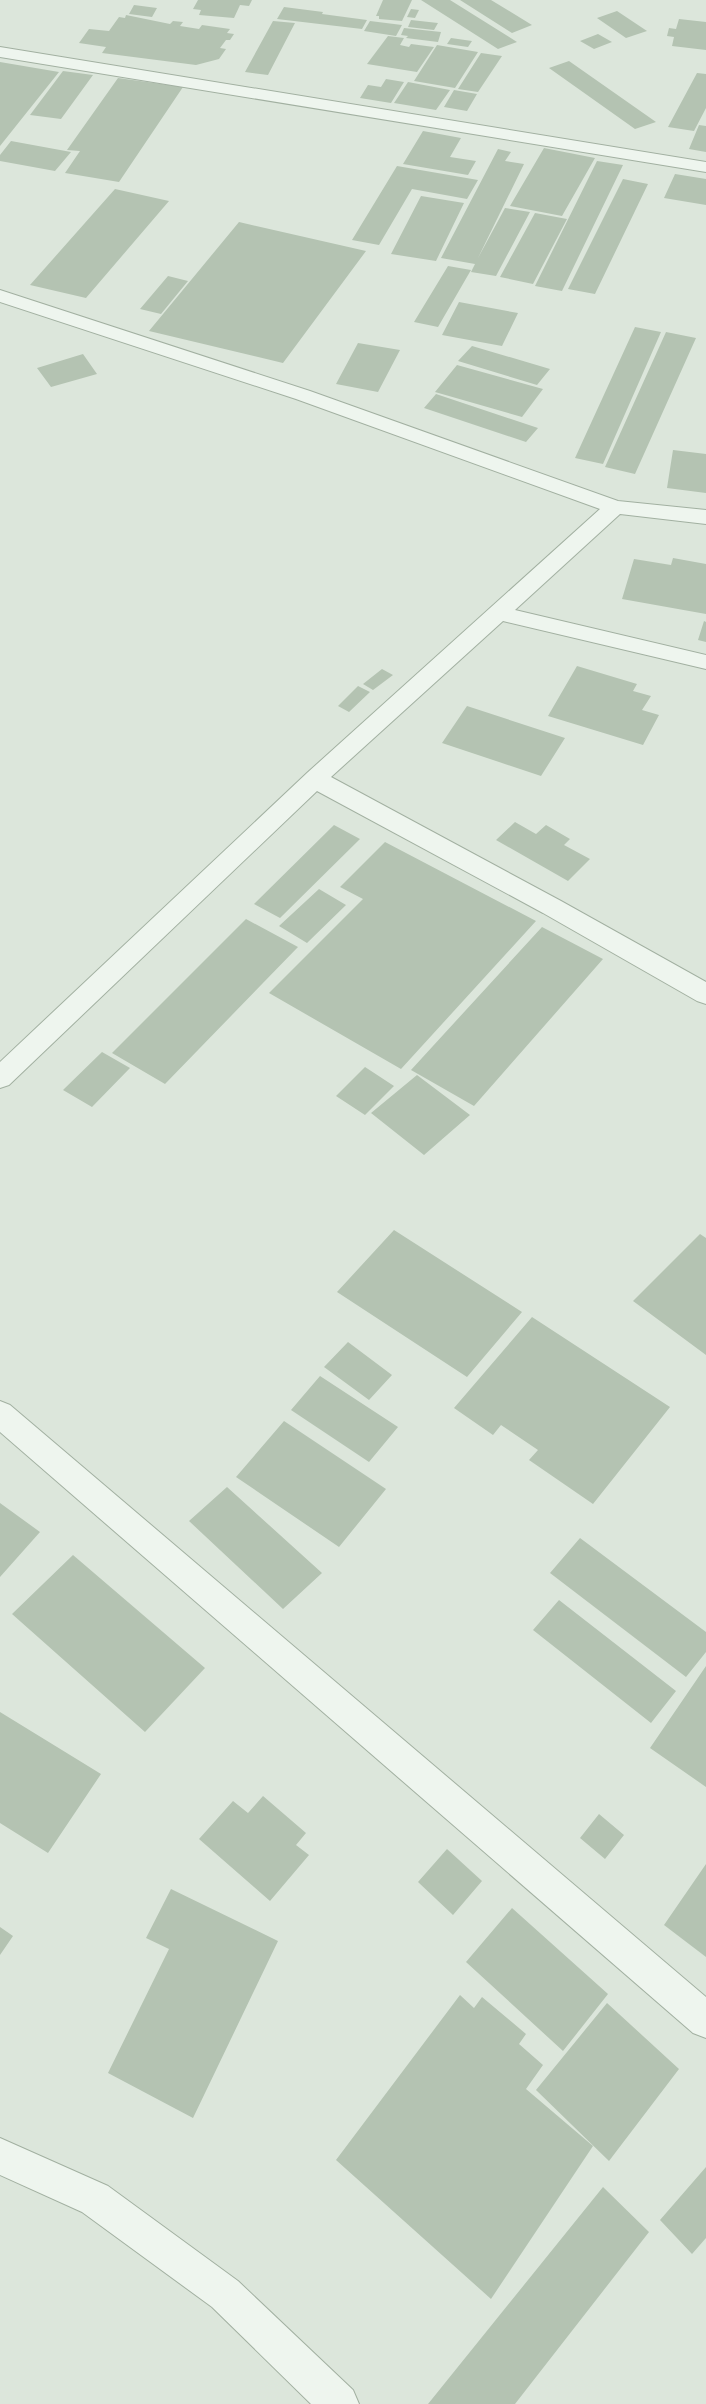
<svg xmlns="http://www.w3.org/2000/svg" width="706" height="2404" font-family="Poppins,sans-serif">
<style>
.building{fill:#b4c3b2}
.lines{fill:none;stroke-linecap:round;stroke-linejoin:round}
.street-casing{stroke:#a2b0a1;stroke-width:2}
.street{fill:#eef5ee;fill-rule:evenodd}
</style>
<rect width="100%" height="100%" fill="#dce6db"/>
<path class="building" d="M198 0H252L249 6 240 5 234 18 199 15 201 10 193 9Z
M383 0H412L402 21 379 19V16H376Z
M421 0H450L517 42 498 49Z
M460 0H491L532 25 512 33Z
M134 5 157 8 152 17 129 14Z
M284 7 323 12 322 14 367 20 362 29 277 19Z
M411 9 419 10 415 18 407 17Z
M617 11 647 31 626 38 597 18Z
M126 15 170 24 173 21 183 22 180 26 199 29 202 25 230 29 227 33 234 34 230 40H226L220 48 226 49 219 59 196 65 102 53 106 47 79 43 89 29 109 31 119 17 125 18Z
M679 19 706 22V50L672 46 674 37 667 36 669 28 676 29Z
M411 20 438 23 434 30 408 27Z
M273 21 295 23 268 75 245 72Z
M370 21 402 25 396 36 364 31Z
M404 28 441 32 438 42 406 38 408 36 401 35Z
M598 34 612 42 594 49 580 41Z
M388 36 404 38 400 45 409 47 411 44 434 47 417 72 367 64Z
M451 38 472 41 468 47 447 44Z
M437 45 478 52 455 88 414 81Z
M481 53 502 56 478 92 458 89Z
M569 61 656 122 635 129 549 68Z
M0 62 59 72 0 146Z
M63 71 93 75 61 119 30 115Z
M697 73 706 74V108L694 131 668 127Z
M118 78 183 87 119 182 65 173 80 151 67 150Z
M386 79 404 82 391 103 360 98 368 85 381 87Z
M408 82 450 90 436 110 394 103Z
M454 90 477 94 467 111 444 107Z
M699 125 706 126V152L689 149Z
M423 131 461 138 450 157 476 161 468 175 403 164Z
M11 141 71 152 55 171 0 161V155Z
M544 148 595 158 562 216 510 206Z
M498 149 511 152 505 161 524 164 478 258 505 208 530 212 496 276 471 272 475 264 441 258Z
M597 161 623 165 562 291 535 286Z
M397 166 478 180 467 199 412 189 379 245 352 240Z
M675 174 706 179V205L664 198Z
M623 179 648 184 595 294 568 289Z
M115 189 169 201 86 298 30 285Z
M421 196 464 203 436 261 391 254Z
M535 213 567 219 533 284 500 277Z
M239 222 366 251 283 363 149 331Z
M448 266 471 270 438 327 414 322Z
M168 276 188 281 161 314 140 309Z
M459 302 518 313 502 346 442 335Z
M635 327 661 332 603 464 575 458Z
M666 332 696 338 635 474 605 467Z
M358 343 400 350 378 392 336 384Z
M472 346 550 369 537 385 458 361Z
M83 354 97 374 51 387 37 368Z
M457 365 543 389 522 417 435 392Z
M436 394 538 428 526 442 424 408Z
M673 450 706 454V493L667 488Z
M673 558 706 564V614L622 599 634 559 671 565Z
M704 621 706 622V642L698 640Z
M577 666 637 684 633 691 651 696 642 710 659 715 643 745 548 716Z
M382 669 393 675 373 690 363 684Z
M358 686 370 692 349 712 338 706Z
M467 706 565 738 541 776 442 743Z
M515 822 536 834 546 825 570 839 564 845 590 859 568 881 496 840Z
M334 825 360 839 280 918 254 904Z
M385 842 536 921 401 1069 269 993 363 899 340 887Z
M319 889 346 905 307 943 279 926Z
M246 919 298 947 165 1084 112 1053Z
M542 927 603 959 474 1106 411 1070Z
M102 1052 130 1068 92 1107 63 1090Z
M365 1067 394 1086 365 1115 336 1096Z
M417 1075 470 1115 424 1155 371 1113Z
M394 1230 522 1312 467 1377 337 1292Z
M700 1234 706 1238V1355L633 1301Z
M532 1317 670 1407 593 1504 529 1460 538 1450 501 1425 493 1435 454 1408Z
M348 1342 392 1375 369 1400 324 1367Z
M320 1376 398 1427 369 1462 291 1410Z
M284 1421 386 1489 339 1547 236 1477Z
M227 1487 322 1573 283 1609 189 1521Z
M0 1503 40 1532 0 1577Z
M580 1538 706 1632V1652L686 1677 550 1573Z
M73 1555 205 1668 145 1732 12 1614Z
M559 1600 676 1691 651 1723 533 1630Z
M706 1666V1787L650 1748Z
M0 1712 101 1774 48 1853 0 1823Z
M263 1796 306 1833 296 1845 309 1855 270 1901 199 1839 233 1801 248 1813Z
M599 1814 624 1835 605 1859 580 1838Z
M447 1849 482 1881 453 1915 418 1882Z
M706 1864V1957L664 1925Z
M171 1889 278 1941 193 2118 108 2073 169 1949 146 1938Z
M512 1908 608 1994 563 2051 466 1962Z
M0 1927 13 1936 0 1955Z
M460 1995 474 2008 482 1997 526 2034 519 2044 543 2065 526 2089 593 2146 491 2299 336 2160Z
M607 2003 679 2069 609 2161 536 2090Z
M706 2167V2238L692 2254 660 2220Z
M603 2187 649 2232 515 2404H428Z"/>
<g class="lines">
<defs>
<path id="street" d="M0 47 706 162V172L0 57Z
M0 290 310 391 618 501 706 510V524L620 514 515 610 706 655V669L503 621 331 777 561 901 706 982V1004L697 1001 543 913 317 791 9 1085 0 1088V1062L307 773 600 509 296 399 0 302Z
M0 1401 10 1405 706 1997V2038L693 2033 0 1432Z
M0 2138 108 2186 238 2281 353 2390 359 2404H311L212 2307 82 2212 0 2175Z"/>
</defs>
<use href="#street" class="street-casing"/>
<use href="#street" class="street"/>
</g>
</svg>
